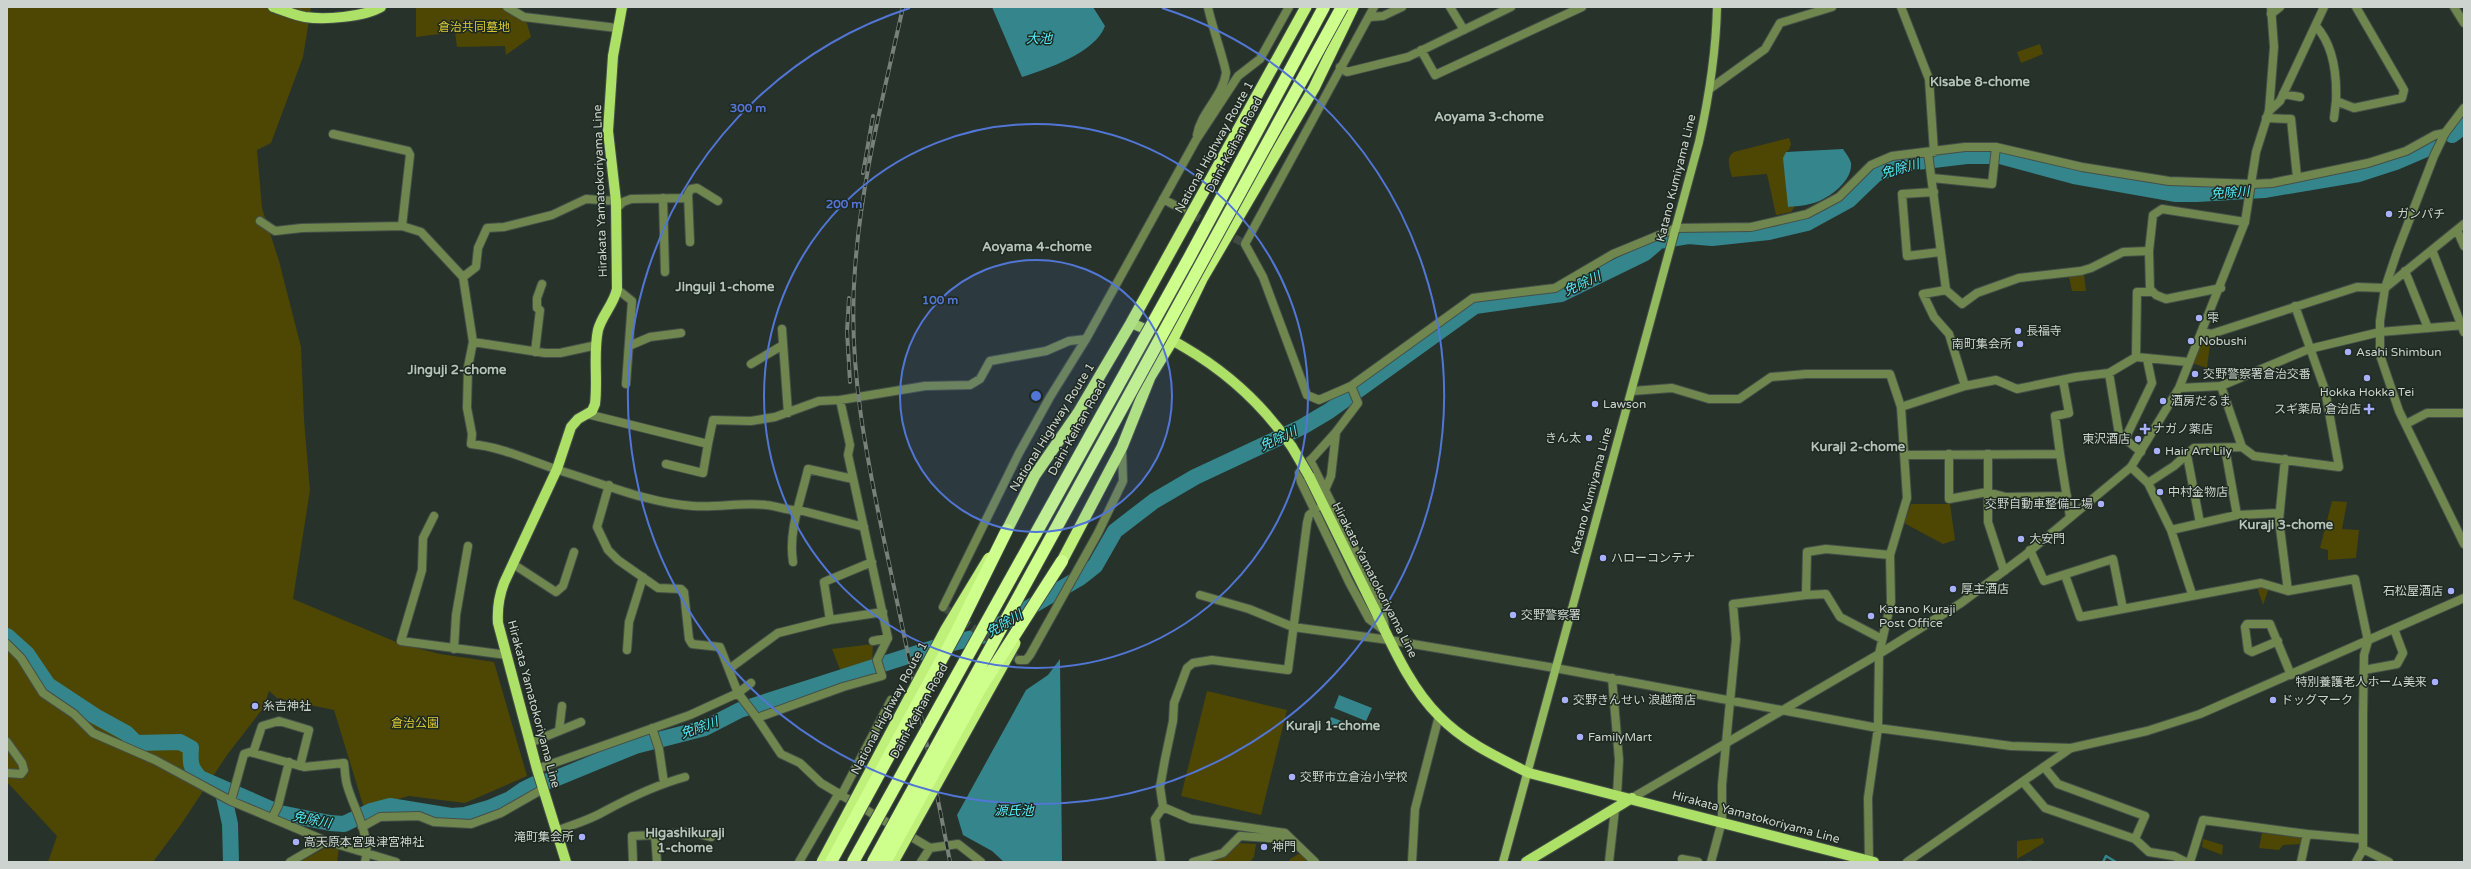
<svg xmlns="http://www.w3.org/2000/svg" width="2471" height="869" font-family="'Varela Round','Noto Sans JP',sans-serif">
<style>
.green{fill:#4e4704}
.water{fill:#34858c}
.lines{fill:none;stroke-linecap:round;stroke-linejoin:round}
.stream{stroke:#34858c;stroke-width:2.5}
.river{stroke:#34858c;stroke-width:16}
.minor-tunnel{stroke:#404a43;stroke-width:8;stroke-dasharray:8 4;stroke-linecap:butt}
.minor-casing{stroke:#454f48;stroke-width:10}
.tertiary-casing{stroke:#454f48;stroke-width:10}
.secondary-casing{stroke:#454f48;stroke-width:10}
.primary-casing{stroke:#454f48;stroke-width:12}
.trunk-casing{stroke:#454f48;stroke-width:13}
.minor{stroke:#6f874f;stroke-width:8}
.tertiary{stroke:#6f874f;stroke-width:8}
.secondary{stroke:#92b95d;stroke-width:8}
.primary{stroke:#ade066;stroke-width:10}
.trunk{stroke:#bef07a;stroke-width:11}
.rail-casing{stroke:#778079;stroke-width:4}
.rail{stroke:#1d2820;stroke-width:2.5;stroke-dasharray:8;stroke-linecap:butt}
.primary-bridge-casing{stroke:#454f48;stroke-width:12;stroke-linecap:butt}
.trunk-bridge-casing{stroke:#454f48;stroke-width:13;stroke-linecap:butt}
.motorway-bridge-casing{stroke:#454f48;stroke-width:14;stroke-linecap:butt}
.primary-bridge{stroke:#ade066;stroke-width:10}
.trunk-bridge{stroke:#bef07a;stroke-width:11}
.motorway-bridge{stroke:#ceff8d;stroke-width:12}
.ring{fill:none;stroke:#5276d5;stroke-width:2}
.poi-dot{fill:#a8b0fc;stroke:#1d2820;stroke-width:1.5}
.labels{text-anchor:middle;stroke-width:3;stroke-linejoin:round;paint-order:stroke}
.park-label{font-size:12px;fill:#daca34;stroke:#1d2820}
.street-label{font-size:12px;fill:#cdd4cf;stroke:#1d2820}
.poi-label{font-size:12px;fill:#cdd4cf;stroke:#1d2820;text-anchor:start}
.water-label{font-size:13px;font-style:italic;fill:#54eefb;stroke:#1d2820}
.neighbourhood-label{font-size:13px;font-weight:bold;fill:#b6c4b9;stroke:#1d2820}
.centre{fill:#5276d5;stroke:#1d2820;stroke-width:2}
.ring-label{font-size:12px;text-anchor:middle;font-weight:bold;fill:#5276d5;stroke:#1d2820;stroke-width:3;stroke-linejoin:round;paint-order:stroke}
</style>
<rect width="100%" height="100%" fill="#27322a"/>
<path class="green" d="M7 7H311L303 57 271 143 257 150 262 208 279 261 301 347 304 420 310 490 293 599 401 644 440 654 494 662 527 776 465 803 409 796 364 808 334 710 277 698 269 691 264 707 227 755 182 823 153 862H48L57 836 7 782Z
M416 7H500L518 19 526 20 531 37 506 55 505 46 457 47 455 32 416 37Z
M2040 44 2043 54 2021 63 2017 52Z
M1789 138 1791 144 1789 150 1786 152 1788 207 1795 206 1791 212 1776 215 1767 174 1732 177C1730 169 1725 157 1734 152Z
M2084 274 2086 291H2072L2069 277Z
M2205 336H2211L2207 368 2192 363Z
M2332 501 2347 502 2342 529 2359 530 2356 558 2328 560V550L2320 548Z
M1911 504H1950L1955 540 1943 544 1904 523Z
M2261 585 2269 588 2263 605 2257 587Z
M873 644 872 663 841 672 832 649Z
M1207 691 1287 710 1261 815 1181 796Z
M2262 833 2303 838V844L2283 845 2279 850 2259 848Z
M2043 838 2044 843 2017 859V841Z
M2203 839 2223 845 2222 855 2202 847Z
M1238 843 1256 844 1254 857 1250 862H1203Z
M333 847 339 848 337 862H299L325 848Z
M1302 852 1309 862H1289L1290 859Z"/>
<path class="water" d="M992 7H1093L1105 26C1096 52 1048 69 1022 77Z
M1843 149C1846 154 1850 158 1851 163 1853 182 1826 201 1810 204 1803 206 1795 206 1788 207L1783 158 1786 152Z
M1060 659 1062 862H1004L992 851 963 835 957 815 1026 690 1048 675Z
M1339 695 1372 708 1366 721 1334 708Z
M1331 717 1349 724 1347 731 1329 724Z"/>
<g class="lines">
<path class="stream" d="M2026 862H2032
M2103 862 2106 856 2116 862"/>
<path class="river" d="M2452 135 2464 126
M7 636 27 654 48 685 95 716 126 733 136 743 180 742 191 748C190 762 190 768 200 778L280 813 330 823 344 824 371 811 390 806 451 816 465 815 489 808 510 799 523 790 535 784 552 780 635 746 705 728 740 710 933 648 981 636 1081 577 1095 566 1115 531 1154 501 1195 477 1302 427 1329 411 1475 306 1561 294 1645 253 1659 241 1688 236 1712 238 1769 232 1807 223 1849 200 1876 174 1908 163 1967 156H2000L2074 176 2176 194H2197L2264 190 2359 174 2396 162 2431 147
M222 788 230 824 231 862"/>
<path class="minor-tunnel" d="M1182 209 1245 244
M943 607 1019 660"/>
<defs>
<path id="minor" d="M507 7 524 17 617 28
M1374 7 1245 244 1263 277 1307 395 1319 400 1351 386 1473 298 1555 288 1613 254 1676 228 1751 227 1807 214 1839 197 1871 165 1892 156 1965 147H1996L2082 167 2169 181 2252 184 2272 183 2368 163 2406 151 2435 135 2445 133
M1450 7 1464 30
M1901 7 1929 79 1934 152
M2454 7 2464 23
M2271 14 2280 7
M1370 17 1383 16 1402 7
M2316 26C2334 46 2337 75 2336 101L2354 108 2402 98 2404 90 2356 7
M1421 50 1435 75 1582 7
M1340 67 1347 72 1408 57 1511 7
M1711 88 1765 49 1780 23 1832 7
M2283 94 2300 97
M2269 111 2280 101 2324 7
M2266 118 2291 119 2297 177
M2334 118 2336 101
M333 134 408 151 410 155 402 226
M1197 135C1201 112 1223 96 1226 73 1226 66 1210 20 1208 7
M1928 153 1946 290 1962 304 1977 293 2019 278 2081 271 2091 268 2123 252 2149 251 2150 289 2156 295 2166 299 2221 288
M1932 178 1992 184 1996 147
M1934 192 1902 194 1907 256 1940 252
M663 198 665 272
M1163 199 1182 209
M616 209 623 202 631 199 688 198
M260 221 275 231 302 228 402 226 421 232 463 277 473 342 468 367 467 408 472 434 471 444C502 447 528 460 558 470 602 483 647 503 693 506 717 508 743 502 766 505 778 506 787 511 799 510L864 527
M2457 230 2464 246
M690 242 688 194 691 189 697 188 718 201
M2432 250 2464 332
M2149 251 2153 215 2162 209 2245 222
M2405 271 2428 328
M463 277 476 267 478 248 487 228 504 227 552 215 586 199 616 201
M617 289 632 301 626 384
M1946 290 1923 294 1934 317 1949 334 1965 386
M782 329 788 413
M2202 332 2211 334 2357 287 2385 288 2464 224
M2380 332 2464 325
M473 342 545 353H560L597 345
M629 346 650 337 681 333
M535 352 540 310 537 308V298L542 284
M2136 357 2137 292H2151
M751 364 783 345
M2109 373 2119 434 2141 452
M2221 386 2242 447
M1632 391 1672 388 1709 399H1739L1771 377 1806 374H1890L1901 407 1907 498 1890 555 1891 602 1879 654 1878 728 1868 798 1869 860
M1901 407 1965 386 1996 380 2017 389 2076 377 2109 373 2136 357 2188 362
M587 414 708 444 713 420 751 421 775 417 819 401 840 400 925 386 970 385 980 379 990 361 1046 351 1069 341 1086 339
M2406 424 2427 413H2464
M1336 432 1299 473 1301 482 1349 582 1369 619 1385 631
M2125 439 2152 383 2147 359
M2225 448 2237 515
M1949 454V499L1987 492 2006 497 2067 496
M1988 454V522L2004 571
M2060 454 2055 416 2069 413 2063 380
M1904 455 2060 454 2070 517
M2187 455 2200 523
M2285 459 2279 520 2288 591
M1310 460 1381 602 1385 628
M666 464 703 473 708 444
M2131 467 2148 483 2171 530 2192 594
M2148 483 2174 466 2194 448 2242 447 2254 456 2339 467 2325 390 2295 306
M609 485 597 527 608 550 618 560 658 588 681 589 684 592 689 639 692 644 720 647 738 693 757 718 843 687 882 676 877 660 888 638 848 455 850 445 840 400
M1325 490 1331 476 1336 432 1358 403 1351 386
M434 516 423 538 422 570 401 641 507 655
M2171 530 2237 515 2279 513
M2030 550 2044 581 2113 559 2123 609
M793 562C788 530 801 500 808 469L853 479
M513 564 556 592 563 586 574 552
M2065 575 2080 617 2261 583 2288 591 2355 579 2368 641 2364 655 2363 715V849L2389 862
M1200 595 1249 609 1293 627 1389 640 1555 668 1878 728 2011 746 2071 748
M1806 595 1826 594 1840 617 1882 639
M943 607 1019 453 1050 397 1086 339 1196 140 1238 76 1260 59 1289 7
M830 620 824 582 872 562
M873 641 888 638
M2278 641 2252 652 2248 650 2245 627 2247 624H2270L2291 675
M7 644 21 658 43 693 74 714 93 733 155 760 231 801 326 841 396 862
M454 649 456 615 468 546
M627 650 629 622 643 577
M1019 660H1026L1030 655 1098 533 1123 481 1122 448
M729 669 778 633 830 620 883 612
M2364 670 2397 664 2403 653 2394 629
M1612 678 1619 760 1617 795
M757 718 781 754 800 763 821 783 930 848
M652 728 659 749 664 783
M559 731 562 706
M7 742 22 763 24 770 21 774 7 773
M532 742 581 722
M253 753 262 726 279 721 309 730 300 766
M2044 767 2058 784 2145 816 2135 839
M537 769 690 715 738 693 751 683
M2023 782 2045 808 2135 839 2149 852 2174 856 2186 862
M842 794 891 700
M231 801 244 754 250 752 304 767 344 763C345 770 345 778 347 785 354 810 372 836 365 862
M272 818 278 806 289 762
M362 827 380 817 419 816 434 822 471 824 501 813 543 789
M556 831C572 825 590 820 605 811 631 797 656 785 685 777
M1682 859 1698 862
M290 862 326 841
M633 862 632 836 655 835
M657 862 655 835 691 832 711 837
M799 862 839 793
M921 862 930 848 958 844 981 862
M1161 862 1155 819 1163 807
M1193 862 1223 853 1240 836 1282 839 1285 833
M1315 862 1285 833 1191 819 1163 807 1160 787 1165 759 1173 721 1174 703 1187 668 1193 663 1212 660 1288 670 1307 523 1309 515 1316 509
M1412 862 1415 809 1439 716
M1609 862 1615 809
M1711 862 1722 821V785L1736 639 1733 604 1806 595 1807 552 1826 549 1890 555
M2190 862 2203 820 2307 834
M2301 862 2307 834 2363 839
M2356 862 2363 849"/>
<path id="tertiary" d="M2271 7 2274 47 2269 111 2256 152 2245 222 2179 388 2221 386 2309 349 2380 332
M2464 108 2445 133 2434 156 2397 252 2385 288 2380 321V355L2399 411 2464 544
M1632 798 1879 654 1961 603 2024 556 2131 467 2179 388
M1907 862 2071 748 2147 731 2200 714 2464 598"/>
<path id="secondary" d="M1503 862 1699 142C1709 97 1716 53 1717 7"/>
<path id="primary" d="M273 7C283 10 294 15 305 17 324 20 364 17 381 7
M1131 323C1149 331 1168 337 1184 347 1227 372 1264 406 1292 447
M1309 476C1331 521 1353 565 1375 610 1393 647 1410 687 1439 716 1464 742 1497 757 1529 773L1874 862
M566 862 537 769 498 623C497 608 499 596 504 583L557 469 571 427 578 419 592 411 595 404C598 380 593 353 598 330 602 315 614 304 617 289L616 201 608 131 613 56 622 7
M1526 862 1632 798"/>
<path id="trunk" d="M1007 530 1035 475 1078 413 1131 323 1306 7
M1062 561 1122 447 1150 377 1172 341 1202 279 1314 88 1353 7"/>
</defs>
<use href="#minor" class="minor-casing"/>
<use href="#tertiary" class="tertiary-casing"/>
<use href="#secondary" class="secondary-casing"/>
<use href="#primary" class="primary-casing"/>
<use href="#trunk" class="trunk-casing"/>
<use href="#minor" class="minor"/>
<use href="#tertiary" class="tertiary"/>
<use href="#secondary" class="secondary"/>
<use href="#primary" class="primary"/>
<use href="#trunk" class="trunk"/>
<defs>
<path id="rail" d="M903 7C884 93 861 181 855 269 846 379 873 486 895 592 914 682 933 772 950 862
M863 173 873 116
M849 298 847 331 850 382"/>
</defs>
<use href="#rail" class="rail-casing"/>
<use href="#rail" class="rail"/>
<defs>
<path id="primary-bridge" d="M1292 447 1309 476"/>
<path id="trunk-bridge" d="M822 862 946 629 989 558
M893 862 1015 643"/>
<path id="motorway-bridge" d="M831 862 956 633 1007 530
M853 862 1189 258 1324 7
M873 862 1342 7
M885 862 980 689 1062 561"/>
</defs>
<use href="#primary-bridge" class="primary-bridge-casing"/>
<use href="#trunk-bridge" class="trunk-bridge-casing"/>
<use href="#motorway-bridge" class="motorway-bridge-casing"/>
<use href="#primary-bridge" class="primary-bridge"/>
<use href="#trunk-bridge" class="trunk-bridge"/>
<use href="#motorway-bridge" class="motorway-bridge"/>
</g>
<circle cx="1036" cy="396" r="136" fill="#5276d5" fill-opacity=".12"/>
<g class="ring">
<circle cx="1036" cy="396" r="136"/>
<circle cx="1036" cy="396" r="272"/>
<path d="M1162 8A408 408 0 1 1 910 8"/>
</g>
<g class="poi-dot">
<circle cx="2389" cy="214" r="4"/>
<circle cx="2199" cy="318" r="4"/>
<circle cx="2018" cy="331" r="4"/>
<circle cx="2191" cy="341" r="4"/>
<circle cx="2020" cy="344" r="4"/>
<circle cx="2348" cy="352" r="4"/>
<circle cx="2195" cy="374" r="4"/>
<circle cx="2367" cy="378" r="4"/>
<circle cx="2163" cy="401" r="4"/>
<circle cx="1595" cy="404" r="4"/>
<path d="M2367 403h4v4h4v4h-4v4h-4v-4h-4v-4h4z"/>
<path d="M2143 423h4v4h4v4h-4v4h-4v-4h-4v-4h4z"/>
<circle cx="1589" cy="438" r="4"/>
<circle cx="2138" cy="439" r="4"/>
<circle cx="2157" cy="451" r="4"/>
<circle cx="2160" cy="492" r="4"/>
<circle cx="2101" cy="504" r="4"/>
<circle cx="2021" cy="539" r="4"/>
<circle cx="1603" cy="558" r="4"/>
<circle cx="1953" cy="589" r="4"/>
<circle cx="2451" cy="591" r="4"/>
<circle cx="1513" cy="615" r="4"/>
<circle cx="1871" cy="616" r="4"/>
<circle cx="2435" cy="682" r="4"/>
<circle cx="1565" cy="700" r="4"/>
<circle cx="2273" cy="700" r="4"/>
<circle cx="255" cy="706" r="4"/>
<circle cx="1580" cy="737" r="4"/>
<circle cx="1292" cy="777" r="4"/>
<circle cx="582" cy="837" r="4"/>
<circle cx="296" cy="842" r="4"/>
<circle cx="1264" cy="847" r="4"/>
</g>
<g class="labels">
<g class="park-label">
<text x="474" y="31">倉治共同墓地</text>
<text x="415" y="727">倉治公園</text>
</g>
<g class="street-label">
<text transform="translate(1234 145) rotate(-62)" y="4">Daini-Keihan Road</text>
<text transform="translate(1214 147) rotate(-61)" y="4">National Highway Route 1</text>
<text transform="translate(1676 178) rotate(-76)" y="4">Katano Kumiyama Line</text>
<text transform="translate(600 191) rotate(-92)" y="4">Hirakata Yamatokoriyama Line</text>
<text transform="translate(1052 427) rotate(-58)" y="4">National Highway Route 1</text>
<text transform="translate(1077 428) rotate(-61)" y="4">Daini-Keihan Road</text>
<text transform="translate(1591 491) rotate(-75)" y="4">Katano Kumiyama Line</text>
<text transform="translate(1375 580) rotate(63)" y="4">Hirakata Yamatokoriyama Line</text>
<text transform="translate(534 704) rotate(75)" y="4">Hirakata Yamatokoriyama Line</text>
<text transform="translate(889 708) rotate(-62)" y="4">National Highway Route 1</text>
<text transform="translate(919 711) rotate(-61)" y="4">Daini-Keihan Road</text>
<text transform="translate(1756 817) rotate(15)" y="4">Hirakata Yamatokoriyama Line</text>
</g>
<g class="poi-label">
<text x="2397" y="218">ガンパチ</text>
<text x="2207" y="322">雫</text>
<text x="2026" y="335">長福寺</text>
<text x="2199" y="345">Nobushi</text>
<text x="2012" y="348" text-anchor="end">南町集会所</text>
<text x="2356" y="356">Asahi Shimbun</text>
<text x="2203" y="378">交野警察署倉治交番</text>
<text x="2367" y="396" text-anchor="middle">Hokka Hokka Tei</text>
<text x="2171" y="405">酒房だるま</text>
<text x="1603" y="408">Lawson</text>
<text x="2361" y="413" text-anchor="end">スギ薬局 倉治店</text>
<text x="2153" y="433">ナガノ薬店</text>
<text x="1581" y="442" text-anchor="end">きん太</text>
<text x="2130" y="443" text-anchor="end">東沢酒店</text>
<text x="2165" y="455">Hair Art Lily</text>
<text x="2168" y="496">中村金物店</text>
<text x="2093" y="508" text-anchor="end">交野自動車整備工場</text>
<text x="2029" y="543">大安門</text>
<text x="1611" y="562">ハローコンテナ</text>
<text x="1961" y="593">厚主酒店</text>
<text x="2443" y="595" text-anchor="end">石松屋酒店</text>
<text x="1879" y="613">Katano Kuraji<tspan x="1879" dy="14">Post Office</tspan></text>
<text x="1521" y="619">交野警察署</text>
<text x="2427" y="686" text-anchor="end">特別養護老人ホーム美来</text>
<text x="1573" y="704">交野きんせい 浪越商店</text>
<text x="2281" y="704">ドッグマーク</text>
<text x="263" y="710">糸吉神社</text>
<text x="1588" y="741">FamilyMart</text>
<text x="1300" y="781">交野市立倉治小学校</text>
<text x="574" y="841" text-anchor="end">滝町集会所</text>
<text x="304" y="846">高天原本宮奥津宮神社</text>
<text x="1272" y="851">神門</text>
</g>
<g class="water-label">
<text x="1039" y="43">大池</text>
<text transform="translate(1900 168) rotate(-15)" y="5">免除川</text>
<text transform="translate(2230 192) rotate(-4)" y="5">免除川</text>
<text transform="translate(1582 283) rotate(-25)" y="5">免除川</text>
<text transform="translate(1278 438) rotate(-25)" y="5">免除川</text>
<text transform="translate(1004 623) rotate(-31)" y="5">免除川</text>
<text transform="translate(699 727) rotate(-20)" y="5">免除川</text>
<text x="1014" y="815">源氏池</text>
<text transform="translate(312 819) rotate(11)" y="5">免除川</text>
</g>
<g class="neighbourhood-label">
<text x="1980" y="86">Kisabe 8-chome</text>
<text x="1489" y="121">Aoyama 3-chome</text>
<text x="1037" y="251">Aoyama 4-chome</text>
<text x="725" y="291">Jinguji 1-chome</text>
<text x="457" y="374">Jinguji 2-chome</text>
<text x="1858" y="451">Kuraji 2-chome</text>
<text x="2286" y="529">Kuraji 3-chome</text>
<text x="1333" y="730">Kuraji 1-chome</text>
<text x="685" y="837">Higashikuraji<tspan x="685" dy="15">1-chome</tspan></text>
</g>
</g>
<circle cx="1036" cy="396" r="6" class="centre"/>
<g class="ring-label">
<text x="748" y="112">300 m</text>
<text x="844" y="208">200 m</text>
<text x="940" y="304">100 m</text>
</g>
<rect width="2471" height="869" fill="none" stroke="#cdd4cf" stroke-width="16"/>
</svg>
